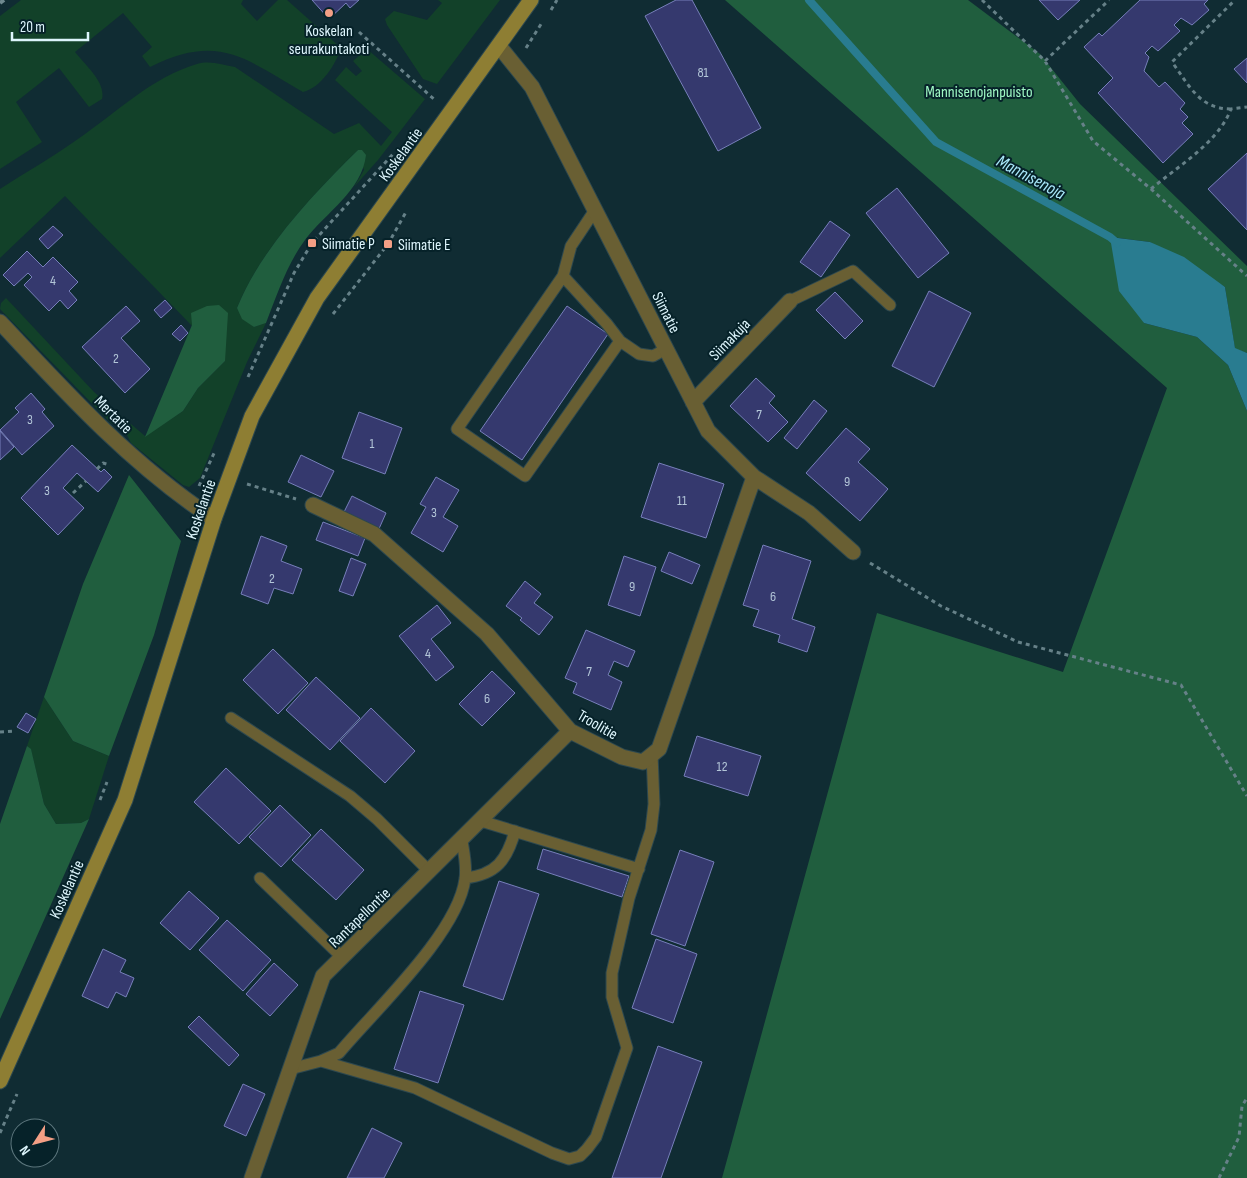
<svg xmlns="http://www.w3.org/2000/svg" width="1247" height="1178" font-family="'Sofia Sans Condensed',sans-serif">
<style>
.green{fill:#124129}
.forest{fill:#205e3e}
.water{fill:#297c90}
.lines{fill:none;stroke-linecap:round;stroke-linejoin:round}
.stream{stroke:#297c90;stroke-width:8}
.building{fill:#35396e;stroke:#777fba}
.lane-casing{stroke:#2d484f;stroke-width:13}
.street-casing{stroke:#2d484f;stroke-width:17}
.secondary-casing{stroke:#2d484f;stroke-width:17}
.path{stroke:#668188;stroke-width:3;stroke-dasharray:4 4;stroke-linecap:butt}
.lane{stroke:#695f33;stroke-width:11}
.street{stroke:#695f33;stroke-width:15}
.secondary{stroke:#8e7e33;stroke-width:15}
.rail{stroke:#6f8990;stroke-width:4;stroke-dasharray:9 9;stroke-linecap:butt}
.poi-dot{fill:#f39f85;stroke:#062229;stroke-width:2}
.labels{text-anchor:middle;stroke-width:4;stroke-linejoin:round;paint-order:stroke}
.number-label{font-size:14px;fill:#b3c6d8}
.poi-label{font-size:16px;fill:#ddf5fc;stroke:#062229;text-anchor:start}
.park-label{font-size:16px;fill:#9ff8c4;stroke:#062229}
.street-label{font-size:16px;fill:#ddf5fc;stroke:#062229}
.water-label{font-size:18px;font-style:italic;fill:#aae9fb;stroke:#062229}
</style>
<rect width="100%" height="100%" fill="#102c33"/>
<path class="green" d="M21 0H243L241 4 257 21 278 0H287L341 48C336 64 321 88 303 92 244 58 219 33 150 67L142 56 152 47 123 13 75 52C85 65 106 82 102 99L89 107 59 68 16 102 42 142 0 169V16Z
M438 0H500L437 84 423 79 387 25 385 19 394 11 427 20 442 3Z
M367 49 425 99 378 160 354 187 364 170 358 150C314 193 260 250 237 308L254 327 266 323 247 362 200 478 189 487 183 485 131 443 126 433 131 424 145 436 183 411 198 388 225 361C174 305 118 252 65 196L0 258V189C26 172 53 157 78 139 116 113 152 77 197 64 210 60 223 65 235 67L334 134 359 123 381 146 392 132 335 80 346 67 356 76 362 71 353 61Z
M6 298 94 392 122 417 118 423 112 424 0 309 1 303Z
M44 697 73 741 109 756 89 819 81 823 56 824 44 804 31 750 27 746Z"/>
<path class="forest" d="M725 0H968L1040 54 1080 104 1247 266V353L1235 349 1225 287 1150 242 1111 237 1144 323 1197 337 1228 365 1247 411V1178H722L877 613 1063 672 1167 388Z
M358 150H362L366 155C362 191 326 212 305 240 287 264 277 295 266 323L254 327 242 319 237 308C260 250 314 193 358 150Z
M219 305 228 313 225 361 198 388 183 411 145 437 192 325 191 313 207 306Z
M129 475 181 541 154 635 109 756 73 741 44 697 83 584Z
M27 746 31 749 44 804 56 824 81 823 89 819 0 1019V824Z"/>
<path class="water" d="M1110 237 1150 242 1184 257 1225 287 1235 348 1247 353V411L1228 365 1197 337 1144 323 1119 291Z"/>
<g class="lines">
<path class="stream" d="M809 0 936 142 1110 237 1117 243"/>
</g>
<path class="building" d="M312 0H359L350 8 346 3 329 19Z
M676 0H692L761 128 718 151 645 16Z
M1039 0H1080L1058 20Z
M1140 0H1208L1204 4 1209 10 1192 25 1181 18 1174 25 1180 31 1158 51 1152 46 1145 53 1149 57 1144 71 1159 87 1165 82 1185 103 1180 109 1188 117 1182 123 1193 134 1163 163 1098 93 1113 78 1084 47 1099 33 1102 36Z
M1247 58V83L1234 69Z
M1247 153V230L1208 189Z
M897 188 949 253 918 278 866 213Z
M830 221 850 235 821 277 800 262Z
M53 226 63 235 48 249 39 239Z
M27 251 43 267 53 257 78 282 69 291 77 300 68 309 60 300 49 311 24 285 32 277 28 273 14 286 3 275Z
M929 291 971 313 934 387 892 366Z
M835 292 863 321 845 339 816 310Z
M165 300 172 308 161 318 154 310Z
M126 306 140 321 121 338 150 369 125 393 82 347Z
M567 306 608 334 522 460 480 431Z
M181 325 188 333 180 341 172 334Z
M756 378 775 396 769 403 788 422 768 442 730 406Z
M31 393 45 409 42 412 54 426 22 455 0 430 19 412 15 408Z
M814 400 827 411 797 449 784 438Z
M359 412 402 428 385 474 342 458Z
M846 428 870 449 858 462 888 489 860 521 806 473Z
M0 431 14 447 0 460Z
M72 445 101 472 104 469 112 477 98 492 77 473 63 488 84 508 58 535 21 498Z
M301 455 334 471 321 497 288 482Z
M659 463 724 484 706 538 641 517Z
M436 477 459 490 443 517 458 526 443 552 411 533 426 507 420 504Z
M352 496 386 513 378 531 343 514Z
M323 522 365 538 358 556 316 540Z
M261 536 287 546 281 561 302 569 293 594 274 588 268 604 241 594Z
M763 545 811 561 792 619 815 627 807 652 778 642 780 635 753 626 759 610 743 605Z
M669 552 700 565 692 584 661 571Z
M624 556 656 567 640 616 608 605Z
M351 558 366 564 353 596 339 591Z
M525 581 541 594 534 603 553 617 539 635 520 620 522 618 506 606Z
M437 605 451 623 431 639 454 667 436 681 399 636Z
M586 630 635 651 628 667 614 661 608 675 622 682 611 710 573 693 577 683 565 678Z
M273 649 308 683 278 714 243 680Z
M492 671 515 693 482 726 459 704Z
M316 677 360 718 330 750 286 710Z
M371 708 415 751 385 783 340 741Z
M26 713 36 719 28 733 17 727Z
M697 736 761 756 748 796 684 776Z
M226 768 271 811 239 844 194 802Z
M280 805 311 835 281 867 249 837Z
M321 829 364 870 336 900 292 860Z
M543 849 629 876 622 897 537 869Z
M680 850 714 862 685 946 651 934Z
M499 881 539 894 503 1000 463 986Z
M189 891 219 918 190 950 160 923Z
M227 920 271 960 243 991 199 950Z
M656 939 697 954 673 1023 632 1008Z
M103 949 126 960 120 972 134 978 126 997 116 992 108 1008 82 996Z
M274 963 298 985 270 1016 246 994Z
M420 991 464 1005 438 1083 394 1069Z
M199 1016 239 1055 229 1066 188 1027Z
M658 1046 702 1062 661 1178H612Z
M243 1084 265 1094 246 1136 224 1126Z
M372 1128 402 1143 384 1178H347Z"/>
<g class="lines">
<defs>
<path id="lane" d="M595 210 571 246 563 276 457 429 525 476 620 341
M563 276 607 324 620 341 639 354 653 356 666 349
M790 301 853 271 890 305
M231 718 350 796 377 819 430 872
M481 821 639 869
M260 878 342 957
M465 878C496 875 507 860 515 831
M321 1061 339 1053C375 1010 458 933 465 879 467 866 464 853 462 841
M290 1069 321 1061 415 1088 552 1153 569 1159 580 1156 587 1149 596 1137 627 1048 612 997V973L629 898 651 830 654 804 652 754"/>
<path id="street" d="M499 46 532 87 708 431 754 477 809 513 853 552
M0 322C66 393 133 466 214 519
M693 402 790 301
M313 505 374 534 487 634 570 731 622 757 643 762 659 749 754 477
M252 1178 323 976 570 731"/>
<path id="secondary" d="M0 1081 125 800 214 519 252 416 317 298 531 0"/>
</defs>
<use href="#lane" class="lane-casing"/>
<use href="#street" class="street-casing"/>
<use href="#secondary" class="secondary-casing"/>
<path class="path" d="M982 0 1045 61 1093 141 1151 189 1247 276
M551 10 557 0
M359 32 436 101
M526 48 543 21
M1045 61 1109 0
M1231 109C1199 109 1189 85 1172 62L1235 0
M1151 189C1178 166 1218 143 1231 109L1247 107
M333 314 388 244 406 212
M248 377 294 273 312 243 393 154
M97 469 103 463 110 465
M247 484 296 499
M199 486 215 451
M73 493 86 481
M870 563 941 606 1018 642 1181 685 1247 796
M0 732 14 731
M100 800 107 782
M0 1133 17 1094
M1219 1178 1239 1137 1242 1106 1247 1098"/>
<use href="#lane" class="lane"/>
<use href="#street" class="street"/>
<use href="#secondary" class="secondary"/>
<path class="rail" d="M0 3 4 0"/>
</g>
<g class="poi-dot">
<circle cx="329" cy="13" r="5"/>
<rect x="307" y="238" width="10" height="10" rx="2.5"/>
<rect x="383" y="239" width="10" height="10" rx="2.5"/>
</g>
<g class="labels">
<g class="number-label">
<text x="703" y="77">81</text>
<text x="53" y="285">4</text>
<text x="116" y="363">2</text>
<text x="759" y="419">7</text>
<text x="30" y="424">3</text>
<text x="372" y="448">1</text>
<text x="847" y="486">9</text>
<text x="47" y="495">3</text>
<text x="682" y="505">11</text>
<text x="434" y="517">3</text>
<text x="272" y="583">2</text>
<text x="632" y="591">9</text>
<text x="773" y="601">6</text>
<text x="428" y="658">4</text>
<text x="589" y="676">7</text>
<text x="487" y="703">6</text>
<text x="722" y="771">12</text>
</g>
<g class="poi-label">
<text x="329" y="36" text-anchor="middle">Koskelan<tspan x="329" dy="18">seurakuntakoti</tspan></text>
<text x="322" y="249">Siimatie P</text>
<text x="398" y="250">Siimatie E</text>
</g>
<g class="park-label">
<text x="979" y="97">Mannisenojanpuisto</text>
</g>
<g class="street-label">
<text transform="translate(400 154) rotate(-54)" y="6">Koskelantie</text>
<text transform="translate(667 312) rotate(63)" y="6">Siimatie</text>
<text transform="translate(729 339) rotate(-46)" y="6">Siimakuja</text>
<text transform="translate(114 414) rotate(45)" y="6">Mertatie</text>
<text transform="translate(200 509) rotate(-71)" y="6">Koskelantie</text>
<text transform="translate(598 724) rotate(30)" y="6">Troolitie</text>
<text transform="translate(66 889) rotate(-66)" y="6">Koskelantie</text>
<text transform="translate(359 917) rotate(-44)" y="6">Rantapellontie</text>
</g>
<g class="water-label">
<text transform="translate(1031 177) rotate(28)" y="6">Mannisenoja</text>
</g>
</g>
<g transform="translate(35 1143) rotate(234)"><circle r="24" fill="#062229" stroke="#5c767d"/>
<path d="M0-4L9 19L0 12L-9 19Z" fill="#f39f85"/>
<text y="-8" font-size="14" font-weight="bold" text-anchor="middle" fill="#ddf5fc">N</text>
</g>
<path d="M12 32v8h76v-8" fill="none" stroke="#ddf5fc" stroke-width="2.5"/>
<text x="20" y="32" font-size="15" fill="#ddf5fc" stroke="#062229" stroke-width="4" paint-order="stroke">20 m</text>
</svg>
